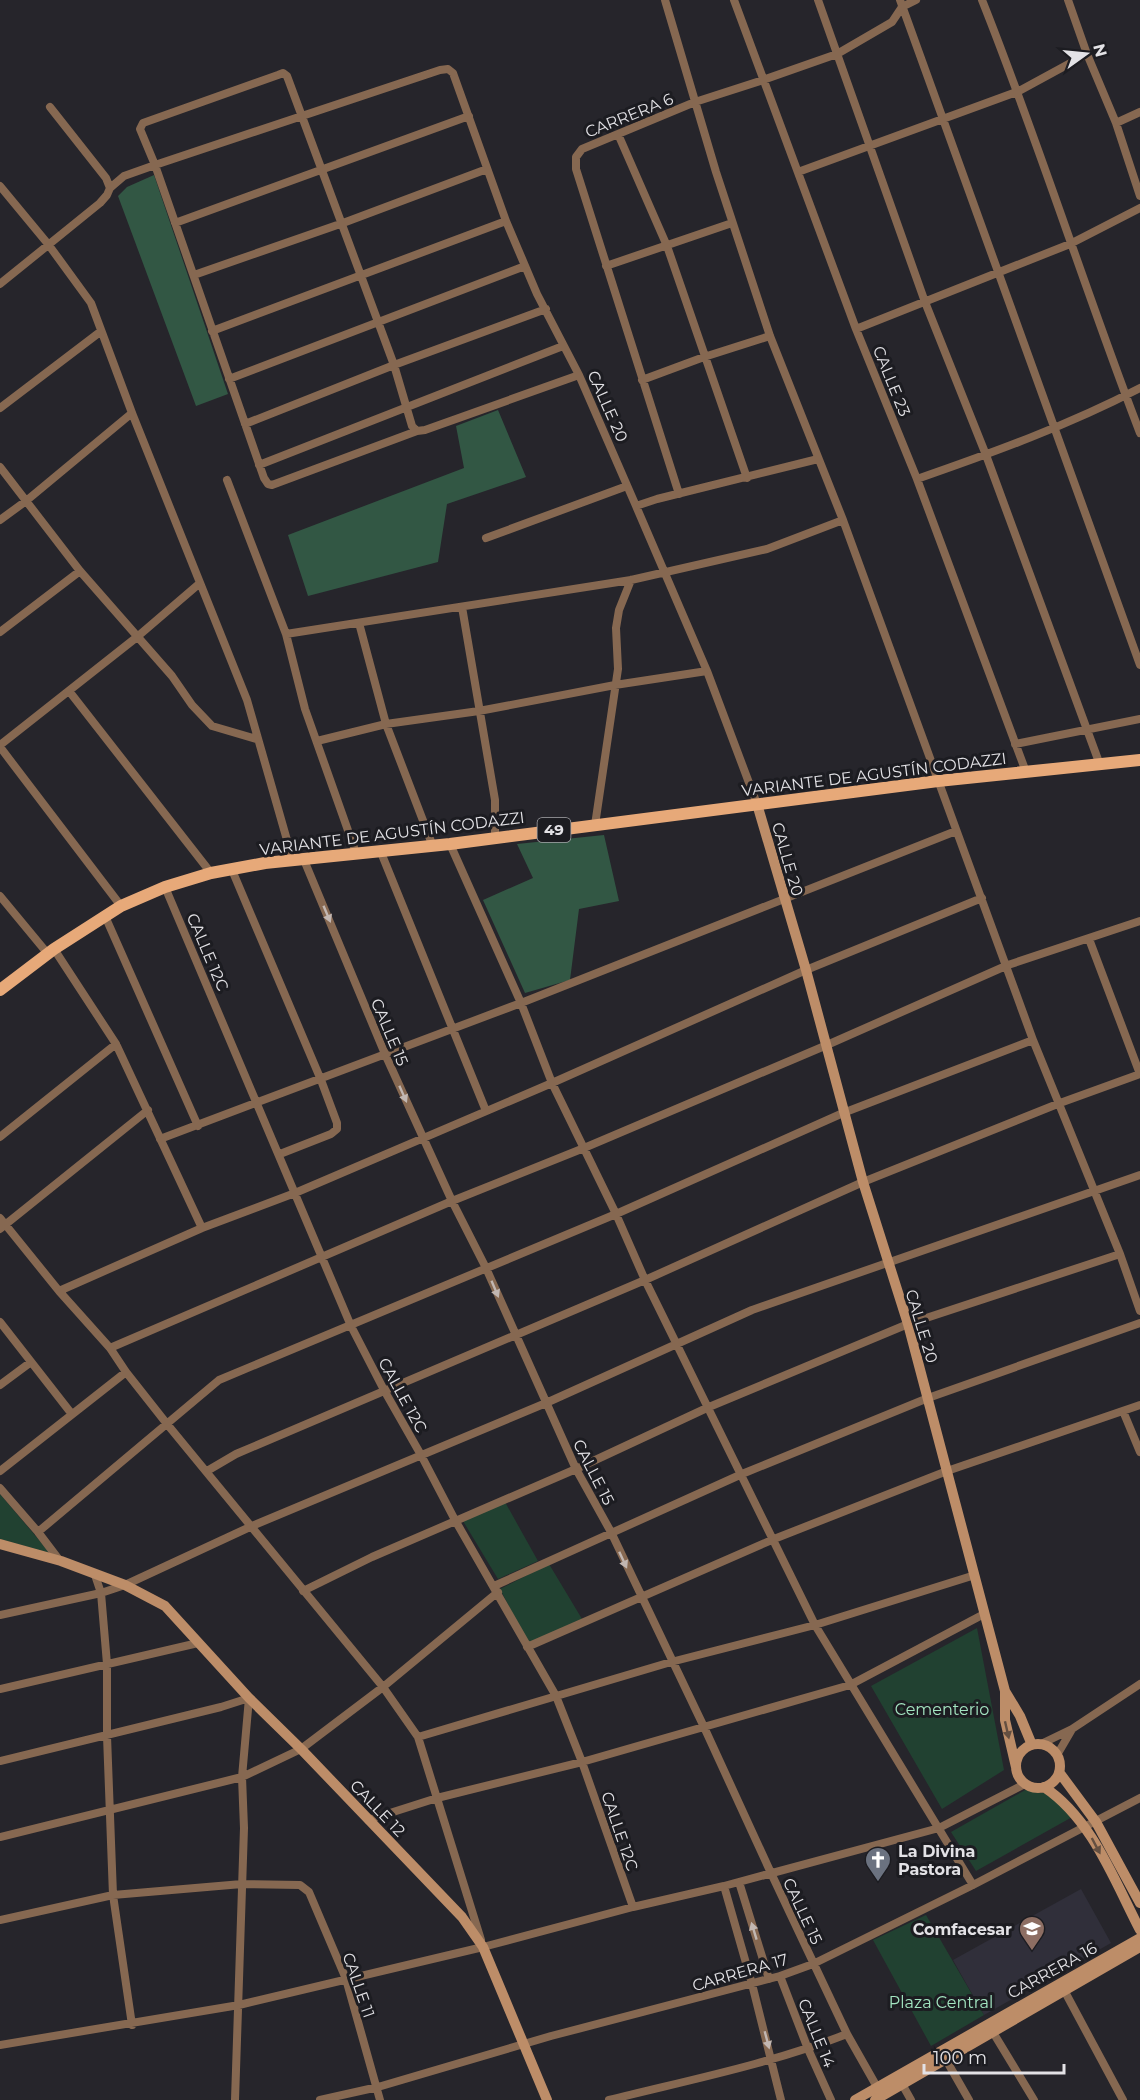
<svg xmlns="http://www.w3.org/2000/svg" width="1140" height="2100" font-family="Montserrat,sans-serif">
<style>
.built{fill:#302f3a}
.green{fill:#214131}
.forest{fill:#325744}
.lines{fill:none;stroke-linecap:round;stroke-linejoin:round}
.street{stroke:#866851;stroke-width:8}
.secondary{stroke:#bd8d68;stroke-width:10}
.primary{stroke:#e7a979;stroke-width:12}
.oneway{fill:#c2b7b2}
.oneway2{fill:#644f41}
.labels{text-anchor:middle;stroke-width:6;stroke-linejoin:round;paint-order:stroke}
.shield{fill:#1c1c21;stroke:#a7a7ab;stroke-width:1.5}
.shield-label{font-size:15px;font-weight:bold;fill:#e3e2e6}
.street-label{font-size:16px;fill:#e3e2e6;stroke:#1c1c21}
.park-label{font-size:16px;fill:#a3e5c1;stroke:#1c1c21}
.poi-label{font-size:16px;font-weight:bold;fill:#e3e2e6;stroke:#1c1c21;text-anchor:start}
</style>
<rect width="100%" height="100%" fill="#26252b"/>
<path class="built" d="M1081 1889 1111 1943 984 2015 953 1960Z"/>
<path class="green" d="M0 1494 50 1553 0 1539Z
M505 1502 538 1561 498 1579 463 1521Z
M549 1564 582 1619 528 1643 500 1589Z
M977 1628 1004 1770 942 1809 871 1686Z
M1027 1789 1038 1793H1045L1074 1816 976 1871 951 1832Z
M926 1915 984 2015 931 2046 873 1940Z"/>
<path class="forest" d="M154 175 228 394 196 406 118 196 127 187Z
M498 410 526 477 447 504 438 562 308 596 288 535 464 468 456 426Z
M604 835 619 901 579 909 570 980 525 993 483 900 533 878 517 844Z"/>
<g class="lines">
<path class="street" d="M665 0 716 172 770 336 843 520 1033 1040 1120 1254 1140 1311
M734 0 856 329 917 479 1026 772
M818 0 925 302 986 455 1100 765
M900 0 1140 665
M982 0C1039 143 1085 290 1140 433
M1068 0 1087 54 1116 123 1140 196
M1116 123 1140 112
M618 134 667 246 747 478
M798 172 1019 91 1087 54
M0 186 48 244 91 303 132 413 247 700 293 861
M110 188 124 176 155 165 440 70 448 69 453 73 506 221 537 294 579 375 636 506 707 671 757 804
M175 223 469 116
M606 266 732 223
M194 275 343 223 487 169
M0 284 100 203 107 195 110 188 106 178 50 107
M856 329 1070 244 1140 208
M212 331 506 221
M229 379 525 266
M642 380 704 357 770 336
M0 408 100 332
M245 424 394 365 546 309
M417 431 412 426 394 365 287 76 283 73 278 75 143 123 140 129 155 165 264 478 268 484 272 485 417 431 425 430 579 375
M259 465 563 346
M0 467 80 571 172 676 192 705 212 726 256 739
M917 479C992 453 1069 425 1140 388
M227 480 286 634 305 709 356 853
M679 494 576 169V157L582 149 695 102 763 80 837 54 892 22 902 7 916 0
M636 506 657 499 818 459
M0 520 26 501 132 413
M486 538 627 486
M462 607 495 800V838
M359 623 386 724 432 844
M0 632 80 571
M286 634 631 580 767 549 843 520
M69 691 211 873
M317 741 386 724 479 711 615 685 707 671
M1015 744 1140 719
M0 745 137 637 200 583
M0 747 121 906
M595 825 618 669 616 628 619 610 631 580
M450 844 521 1003 552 1083 616 1214 645 1280 815 1625 973 1885
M380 850 486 1111
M304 860 385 1054 452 1201 486 1268 576 1469 611 1532 704 1727 771 1873 847 2034 877 2087
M232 870 321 1080 337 1123V1129L331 1134 280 1154
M165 887 351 1326 384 1390 421 1455 455 1520 556 1696 582 1762 633 1907
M0 896 48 954
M105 916 198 1126
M1089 939 1140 1074
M54 949 116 1044 202 1228
M0 1137 116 1044
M160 1139 521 1003 956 831
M0 1218 59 1291 110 1348 126 1372 167 1424 383 1687 418 1737 481 1940
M0 1229 148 1110
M59 1291 202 1228 295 1193 552 1083 806 970 982 898
M0 1322 71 1413
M110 1348 452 1201 584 1148 827 1045 1008 965 1140 921
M0 1385 31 1362
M1123 1411 1140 1452
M0 1471 126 1372
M207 1471 236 1454 645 1280 863 1182 1060 1103 1140 1074
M0 1488 38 1532 60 1561
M38 1532 219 1380 616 1214 843 1113 1033 1040
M95 1575 101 1593 107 1664V1736L113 1895 132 2025
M494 1586 742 1474 928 1398 1140 1323
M303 1591 372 1557 576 1469 709 1407 908 1324 1120 1254
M0 1615 101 1593 125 1585 252 1526 546 1403 752 1310 1140 1175
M527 1647 774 1539 947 1471 1140 1405
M0 1689 198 1643
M418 1737 671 1662 815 1625 975 1575
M1041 1744 1072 1729 1140 1684
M1057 1755 1071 1731
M0 1761 221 1707 249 1698 242 1777 244 1828 235 2100
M368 1820 437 1798 582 1762 850 1685 984 1614
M0 1837 242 1777 301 1749 383 1687 498 1592
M739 1882 769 1979
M724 1886 752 1984 781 2100
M0 1920 113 1895 242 1884 300 1885 309 1892 346 1979 380 2100
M780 1976 808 2049 831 2100
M1064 1990 1123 2100
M991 2029 1034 2100
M0 2045 239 2005 483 1947 633 1907 724 1886 939 1828 1025 1784
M945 2058 969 2100
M902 2084 911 2100
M320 2100 378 2087 551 2036 780 1976 813 1964 973 1885 1140 1798
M609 2100C689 2080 770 2064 847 2034"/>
<path class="secondary" d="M757 804 806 970 863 1182 908 1324 1005 1691V1720L1016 1767
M0 1544 61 1561 125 1585 165 1606 249 1698 301 1749 462 1917 483 1947 547 2100
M1005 1691 1020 1716 1032 1745
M1016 1766a22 22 0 1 1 44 0a22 22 0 1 1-44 0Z
M1059 1772 1096 1822 1140 1903
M1044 1787C1092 1819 1114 1880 1140 1930
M855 2100 1140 1938
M875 2100 1140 1947"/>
<path class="primary" d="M0 990 54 949 121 906 165 887 211 873 265 863 450 844 938 781 1140 760"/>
</g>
<defs><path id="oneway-solid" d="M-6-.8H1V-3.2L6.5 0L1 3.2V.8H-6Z" transform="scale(1.5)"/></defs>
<g class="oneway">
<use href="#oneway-solid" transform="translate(327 914) rotate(67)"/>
<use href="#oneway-solid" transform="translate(403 1094) rotate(66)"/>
<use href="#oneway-solid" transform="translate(495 1289) rotate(67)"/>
<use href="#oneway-solid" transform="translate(623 1560) rotate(65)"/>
<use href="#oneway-solid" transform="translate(754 1931) rotate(-107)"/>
<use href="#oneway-solid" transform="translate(767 2040) rotate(75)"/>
</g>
<g class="oneway2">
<use href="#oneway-solid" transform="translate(1007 1730) rotate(77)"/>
<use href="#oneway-solid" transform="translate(1096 1846) rotate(62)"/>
</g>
<defs>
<symbol id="church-pin" viewBox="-11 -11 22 30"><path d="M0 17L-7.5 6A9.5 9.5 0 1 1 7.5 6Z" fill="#6b7280" stroke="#1c1c21"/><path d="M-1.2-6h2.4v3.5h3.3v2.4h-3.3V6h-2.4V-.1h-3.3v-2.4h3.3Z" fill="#fff"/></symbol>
<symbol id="university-pin" viewBox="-11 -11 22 30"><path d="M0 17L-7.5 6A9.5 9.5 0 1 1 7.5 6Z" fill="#8d6e63" stroke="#1c1c21"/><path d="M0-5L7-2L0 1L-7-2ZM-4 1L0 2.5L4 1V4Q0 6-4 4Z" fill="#fff"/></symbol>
</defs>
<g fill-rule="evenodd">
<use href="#church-pin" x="863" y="1845" width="30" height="40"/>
<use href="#university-pin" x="1017" y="1914" width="30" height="40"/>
</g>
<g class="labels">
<rect class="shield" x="537.5" y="818" width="33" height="24" rx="4.5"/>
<g class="shield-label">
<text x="554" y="835">49</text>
</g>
<g class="street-label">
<text transform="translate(629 115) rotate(-22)" y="6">CARRERA 6</text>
<text transform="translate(892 381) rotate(68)" y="6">CALLE 23</text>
<text transform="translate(608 406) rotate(66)" y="6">CALLE 20</text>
<text transform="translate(874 774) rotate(-7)" y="6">VARIANTE DE AGUSTÍN CODAZZI</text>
<text transform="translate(392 833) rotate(-7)" y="6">VARIANTE DE AGUSTÍN CODAZZI</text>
<text transform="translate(788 859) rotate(74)" y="6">CALLE 20</text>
<text transform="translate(208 952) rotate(67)" y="6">CALLE 12C</text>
<text transform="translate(390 1032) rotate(67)" y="6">CALLE 15</text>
<text transform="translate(922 1326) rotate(73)" y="6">CALLE 20</text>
<text transform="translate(403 1395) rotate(61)" y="6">CALLE 12C</text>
<text transform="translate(594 1472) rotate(63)" y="6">CALLE 15</text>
<text transform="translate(378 1808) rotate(46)" y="6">CALLE 12</text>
<text transform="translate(620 1831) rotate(71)" y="6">CALLE 12C</text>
<text transform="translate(803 1911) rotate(65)" y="6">CALLE 15</text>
<text transform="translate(1052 1970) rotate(-29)" y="6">CARRERA 16</text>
<text transform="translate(740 1972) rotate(-16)" y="6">CARRERA 17</text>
<text transform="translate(359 1985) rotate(71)" y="6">CALLE 11</text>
<text transform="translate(817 2033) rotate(68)" y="6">CALLE 14</text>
</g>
<g class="park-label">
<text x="942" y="1715">Cementerio</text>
<text x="941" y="2008">Plaza Central</text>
</g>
<g class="poi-label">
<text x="898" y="1857">La Divina<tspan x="898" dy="18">Pastora</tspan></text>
<text x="1012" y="1935" text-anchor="end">Comfacesar</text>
</g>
</g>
<g transform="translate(1086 54) rotate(75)" stroke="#1c1c21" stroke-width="4.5" paint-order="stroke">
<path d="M0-4.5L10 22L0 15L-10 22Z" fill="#e3e2e6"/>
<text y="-9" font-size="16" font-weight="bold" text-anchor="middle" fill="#e3e2e6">N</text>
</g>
<path d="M924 2064v9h140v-9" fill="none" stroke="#e3e2e6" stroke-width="3"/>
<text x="933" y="2064" font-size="18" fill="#e3e2e6" stroke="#1c1c21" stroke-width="4.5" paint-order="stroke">100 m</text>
</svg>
